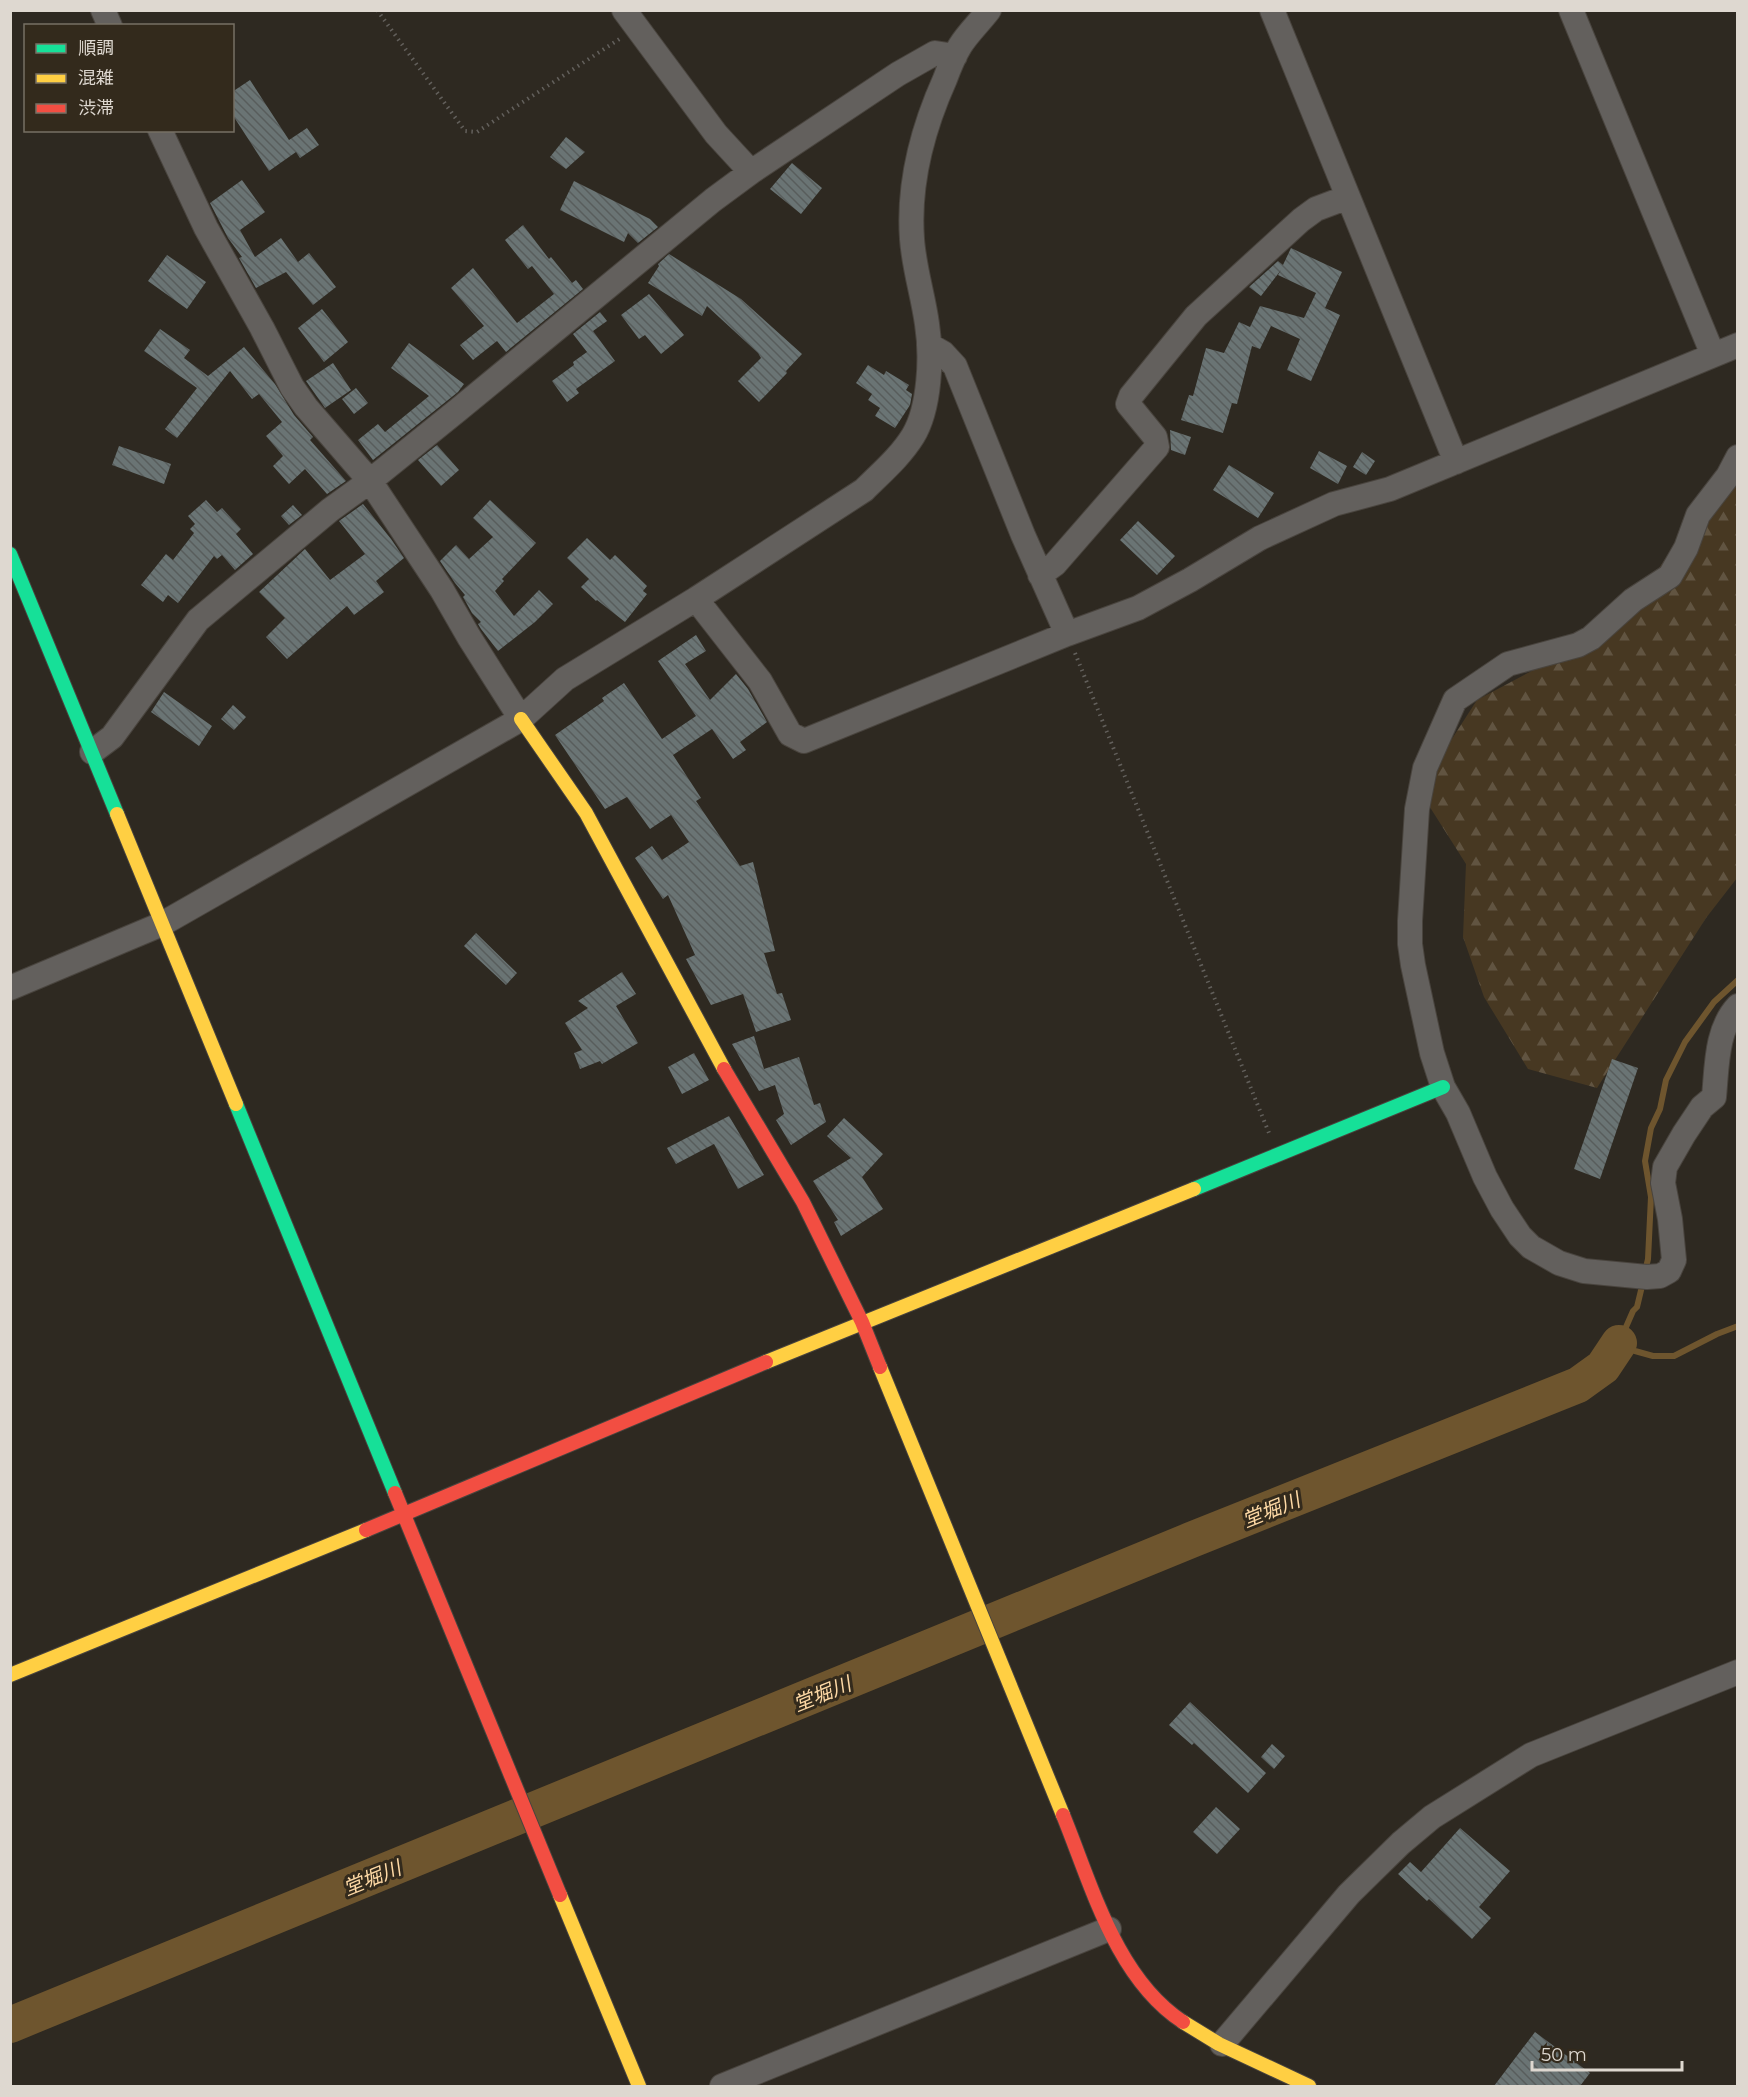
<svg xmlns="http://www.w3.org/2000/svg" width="1748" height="2097" font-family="Montserrat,'Noto Sans JP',sans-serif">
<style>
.forest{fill:url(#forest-firs)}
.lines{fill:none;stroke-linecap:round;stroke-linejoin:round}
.stream{stroke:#6e552e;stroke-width:6}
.river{stroke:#6e552e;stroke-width:36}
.building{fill:url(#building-back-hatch)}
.street-casing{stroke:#49443e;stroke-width:26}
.fast-casing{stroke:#49443e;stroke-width:16}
.slow-casing{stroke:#49443e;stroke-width:16}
.jam-casing{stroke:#49443e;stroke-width:16}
.path{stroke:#63605c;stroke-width:4;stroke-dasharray:1.5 4.5;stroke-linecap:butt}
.street{stroke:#63605d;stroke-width:24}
.fast{stroke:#16e098;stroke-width:14}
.slow{stroke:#ffcf43;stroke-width:14}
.jam{stroke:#f24e42;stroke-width:14}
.labels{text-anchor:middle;stroke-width:6;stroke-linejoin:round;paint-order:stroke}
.water-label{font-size:20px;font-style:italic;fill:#fed9a5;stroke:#332a1c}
</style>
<defs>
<pattern id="forest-firs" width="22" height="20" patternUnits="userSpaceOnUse" patternTransform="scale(1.5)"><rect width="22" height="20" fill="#473822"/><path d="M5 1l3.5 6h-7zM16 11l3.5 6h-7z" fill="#615441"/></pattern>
<pattern id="building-back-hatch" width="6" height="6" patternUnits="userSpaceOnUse" patternTransform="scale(1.5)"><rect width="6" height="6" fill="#6a7474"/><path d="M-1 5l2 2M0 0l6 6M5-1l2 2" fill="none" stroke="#585d5c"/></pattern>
</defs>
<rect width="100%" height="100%" fill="#2e2921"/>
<path class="forest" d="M1737 452V878L1706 918 1597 1088 1528 1069 1484 997 1463 937 1466 864 1419 790 1477 700 1622 623Z"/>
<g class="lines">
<path class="stream" d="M1645 1272 1648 1259 1651 1197 1645 1161 1651 1128 1660 1109 1666 1080 1685 1042 1714 1002 1738 980
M1643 1282 1637 1307 1633 1311 1619 1343 1635 1351 1653 1356H1674L1717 1334 1738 1326"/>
<path class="river" d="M10 2025 1191 1540 1578 1385 1603 1367 1619 1343"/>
</g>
<path class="building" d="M250 80 289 140 307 128 319 145 300 158 296 152 269 171 232 114V92Z
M566 137 585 152 566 169 550 157Z
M792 163 822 188 801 214 770 189Z
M242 180 265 212 240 230 255 257 281 238 298 262 309 253 336 287 313 305 286 272 256 288 239 258 242 257 228 238 210 203Z
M574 181 650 219 658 227 638 243 628 233 624 242 560 210Z
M523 225 549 259 551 257 572 283 576 280 583 289 506 352 497 341 473 360 460 345 484 326 451 288 473 268 517 323 554 294 532 266 528 269 505 240Z
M1291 248 1342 272 1325 308 1340 315 1311 381 1287 370 1300 339 1271 326 1260 349 1252 346 1237 404 1232 403 1223 433 1181 420 1189 395 1193 396 1206 348 1224 353 1239 322 1250 327 1260 306 1304 318 1316 293 1278 275 1281 270 1261 296 1249 287 1278 261 1283 265Z
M669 254 741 299 802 354 786 371 787 373 759 402 738 381 761 358 758 353 707 306 702 316 648 283 659 266 658 264Z
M167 255 206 282 187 309 148 281Z
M649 294 684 335 661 354 645 335 639 339 621 315Z
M322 309 348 342 324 362 298 328Z
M600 312 607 321 593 331 615 361 576 389 579 393 567 402 552 381 574 365 573 362 587 352 573 334Z
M160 329 190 350 184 358 208 376 244 347 275 384 294 415 313 437 310 440 346 481 327 494 305 469 289 484 273 466 283 456 266 436 282 422 259 394 252 399 230 371 177 438 165 429 197 388 144 351Z
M409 343 464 384 458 392 373 460 358 440 378 424 385 432 429 396 391 368Z
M333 363 351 390 325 408 306 381Z
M868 365 884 375 886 371 909 385 906 390 912 394 910 405 895 428 875 416 880 408 868 400 872 394 856 383Z
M356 388 368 403 354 414 342 399Z
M1170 430 1191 437 1185 455 1171 450Z
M437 445 459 470 441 486 418 460Z
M119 446 171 464 164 484 112 465Z
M1319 451 1347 466 1338 484 1310 468Z
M1362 452 1375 461 1366 475 1353 467Z
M1229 465 1274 493 1258 518 1213 490Z
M206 500 217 512 222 508 241 529 236 534 253 554 235 570 222 555 217 559 214 556 178 603 168 595 163 602 141 585 166 554 173 560 194 533 190 529 195 524 188 516Z
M490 500 536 543 502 579 504 581 495 591 514 616 539 590 553 604 535 622 498 651 481 629 478 624 481 622 472 613 463 597 465 595 455 583 440 561 456 545 469 559 493 537 473 518Z
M363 504 391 539 404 558 376 581 384 592 354 615 347 606 287 659 266 637 285 618 259 592 305 549 330 580 365 554 339 521Z
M293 505 302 515 289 525 281 516Z
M1138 521 1175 556 1157 575 1120 540Z
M587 538 610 560 615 555 647 586 643 591 647 594 625 622 597 600 596 601 581 587 589 579 567 558Z
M696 635 706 651 685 664 710 700 736 674 748 689 767 722 740 742 746 750 733 759 712 729 673 755 701 798 696 801 740 866 753 862 775 951 764 953 777 994 782 993 791 1020 756 1032 743 994 711 1005 686 959 695 955 668 895 663 899 635 858 652 846 662 860 689 842 671 815 650 829 627 797 605 809 555 735 604 701 602 698 624 683 662 739 696 716 658 661Z
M164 692 212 726 199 746 151 712Z
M233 705 246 717 234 730 221 719Z
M476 933 517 973 506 985 464 946Z
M622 972 636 994 616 1006 638 1043 602 1064 600 1061 580 1069 574 1053 582 1050 565 1023 588 1008 578 1001Z
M754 1036 764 1069 799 1057 814 1105 820 1103 826 1122 791 1145 776 1120 784 1114 775 1085 759 1091 732 1044Z
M694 1053 709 1080 682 1094 668 1067Z
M1612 1059 1638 1068 1600 1179 1574 1169Z
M729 1116 764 1175 738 1189 714 1144 676 1164 667 1148Z
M844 1118 883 1154 862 1177 883 1209 841 1236 834 1222 838 1220 813 1181 851 1158 827 1136Z
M1190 1702 1266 1773 1248 1793 1194 1743 1192 1745 1169 1725Z
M1272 1744 1285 1756 1274 1769 1261 1757Z
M1216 1807 1240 1829 1217 1854 1193 1832Z
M1460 1828 1510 1871 1479 1907 1491 1918 1472 1939 1429 1899 1427 1901 1398 1874 1410 1862 1421 1872Z
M1535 2032 1590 2073 1580 2086H1494Z"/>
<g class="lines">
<defs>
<path id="street" d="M103 10 110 26
M624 10 716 134 751 172
M1272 10 1456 462
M1571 10 1713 355
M160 130 206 228 262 328 292 387 306 407 370 481 442 590 469 637 521 719
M929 345 943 353 955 366 1023 535 1067 634
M1738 457 1728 476 1698 515 1686 548 1670 576 1633 600 1591 638 1578 645 1508 664 1455 700 1425 768 1417 809 1410 921V944L1413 965 1432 1053 1443 1087 1458 1113 1485 1177 1502 1209 1520 1236 1531 1247 1559 1263 1584 1271 1647 1277 1660 1276 1669 1271 1674 1260 1670 1219 1663 1183 1665 1167 1684 1134 1702 1107 1714 1097C1717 1066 1716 1029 1738 1006
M1040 575 1055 564 1157 447 1155 437 1128 404 1131 396 1196 316 1301 220 1316 209 1348 197
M696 599 760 681 790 734 804 741 1067 634 1138 608 1190 580 1260 538 1334 504 1390 489 1738 345
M92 752 112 737 198 620 330 510 370 481 458 410 713 200 751 172 898 74 935 53 955 56
M10 988 162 924 521 719 565 679 696 599 864 490C881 473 900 457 913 436 930 408 932 356 927 324 923 295 914 268 912 239 908 184 923 128 945 79 949 68 954 56 960 46 968 33 980 22 989 10
M1222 2044 1349 1894 1401 1843 1432 1817 1531 1755 1738 1672
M722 2086 1109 1929"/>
<path id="fast" d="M10 554 117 814
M236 1104 395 1493
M1194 1189 1443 1087"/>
<path id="slow" d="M521 719 586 813 724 1069
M117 814 236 1104
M766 1362 1194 1189
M880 1367 1063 1815
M10 1675 366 1530
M560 1895 639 2086
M1183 2022 1219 2044 1309 2086"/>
<path id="jam" d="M724 1069 803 1202 862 1322 880 1367
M395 1493 560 1895
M366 1530 766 1362
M1063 1815C1092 1886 1116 1978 1183 2022"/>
</defs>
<use href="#street" class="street-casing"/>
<use href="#fast" class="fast-casing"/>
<use href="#slow" class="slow-casing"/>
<use href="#jam" class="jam-casing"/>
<path class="path" d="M377 10 465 131 477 132 621 38
M1075 653 1269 1133"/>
<use href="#street" class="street"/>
<use href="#fast" class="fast"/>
<use href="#slow" class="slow"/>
<use href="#jam" class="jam"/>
</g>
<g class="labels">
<g class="water-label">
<text transform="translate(1271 1510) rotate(-22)" y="7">堂堀川</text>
<text transform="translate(822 1694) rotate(-22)" y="7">堂堀川</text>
<text transform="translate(372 1878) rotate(-22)" y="7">堂堀川</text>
</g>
</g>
<rect width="1748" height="2097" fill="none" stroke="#ded8d0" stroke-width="24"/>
<rect x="24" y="24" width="210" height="108" fill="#332a1c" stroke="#777064" stroke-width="1.5"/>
<rect x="36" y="44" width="30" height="9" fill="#16e098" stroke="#777064" stroke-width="1.5"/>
<text x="78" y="54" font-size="18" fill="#ded8d0">順調</text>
<rect x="36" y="74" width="30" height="9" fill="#ffcf43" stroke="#777064" stroke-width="1.5"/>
<text x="78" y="84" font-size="18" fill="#ded8d0">混雑</text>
<rect x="36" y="104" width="30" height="9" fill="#f24e42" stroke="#777064" stroke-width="1.5"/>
<text x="78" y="114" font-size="18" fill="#ded8d0">渋滞</text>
<path d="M1532 2061v9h150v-9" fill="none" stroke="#ded8d0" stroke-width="3"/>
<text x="1541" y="2061" font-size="18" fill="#ded8d0" stroke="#332a1c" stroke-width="4.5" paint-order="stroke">50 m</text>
</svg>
